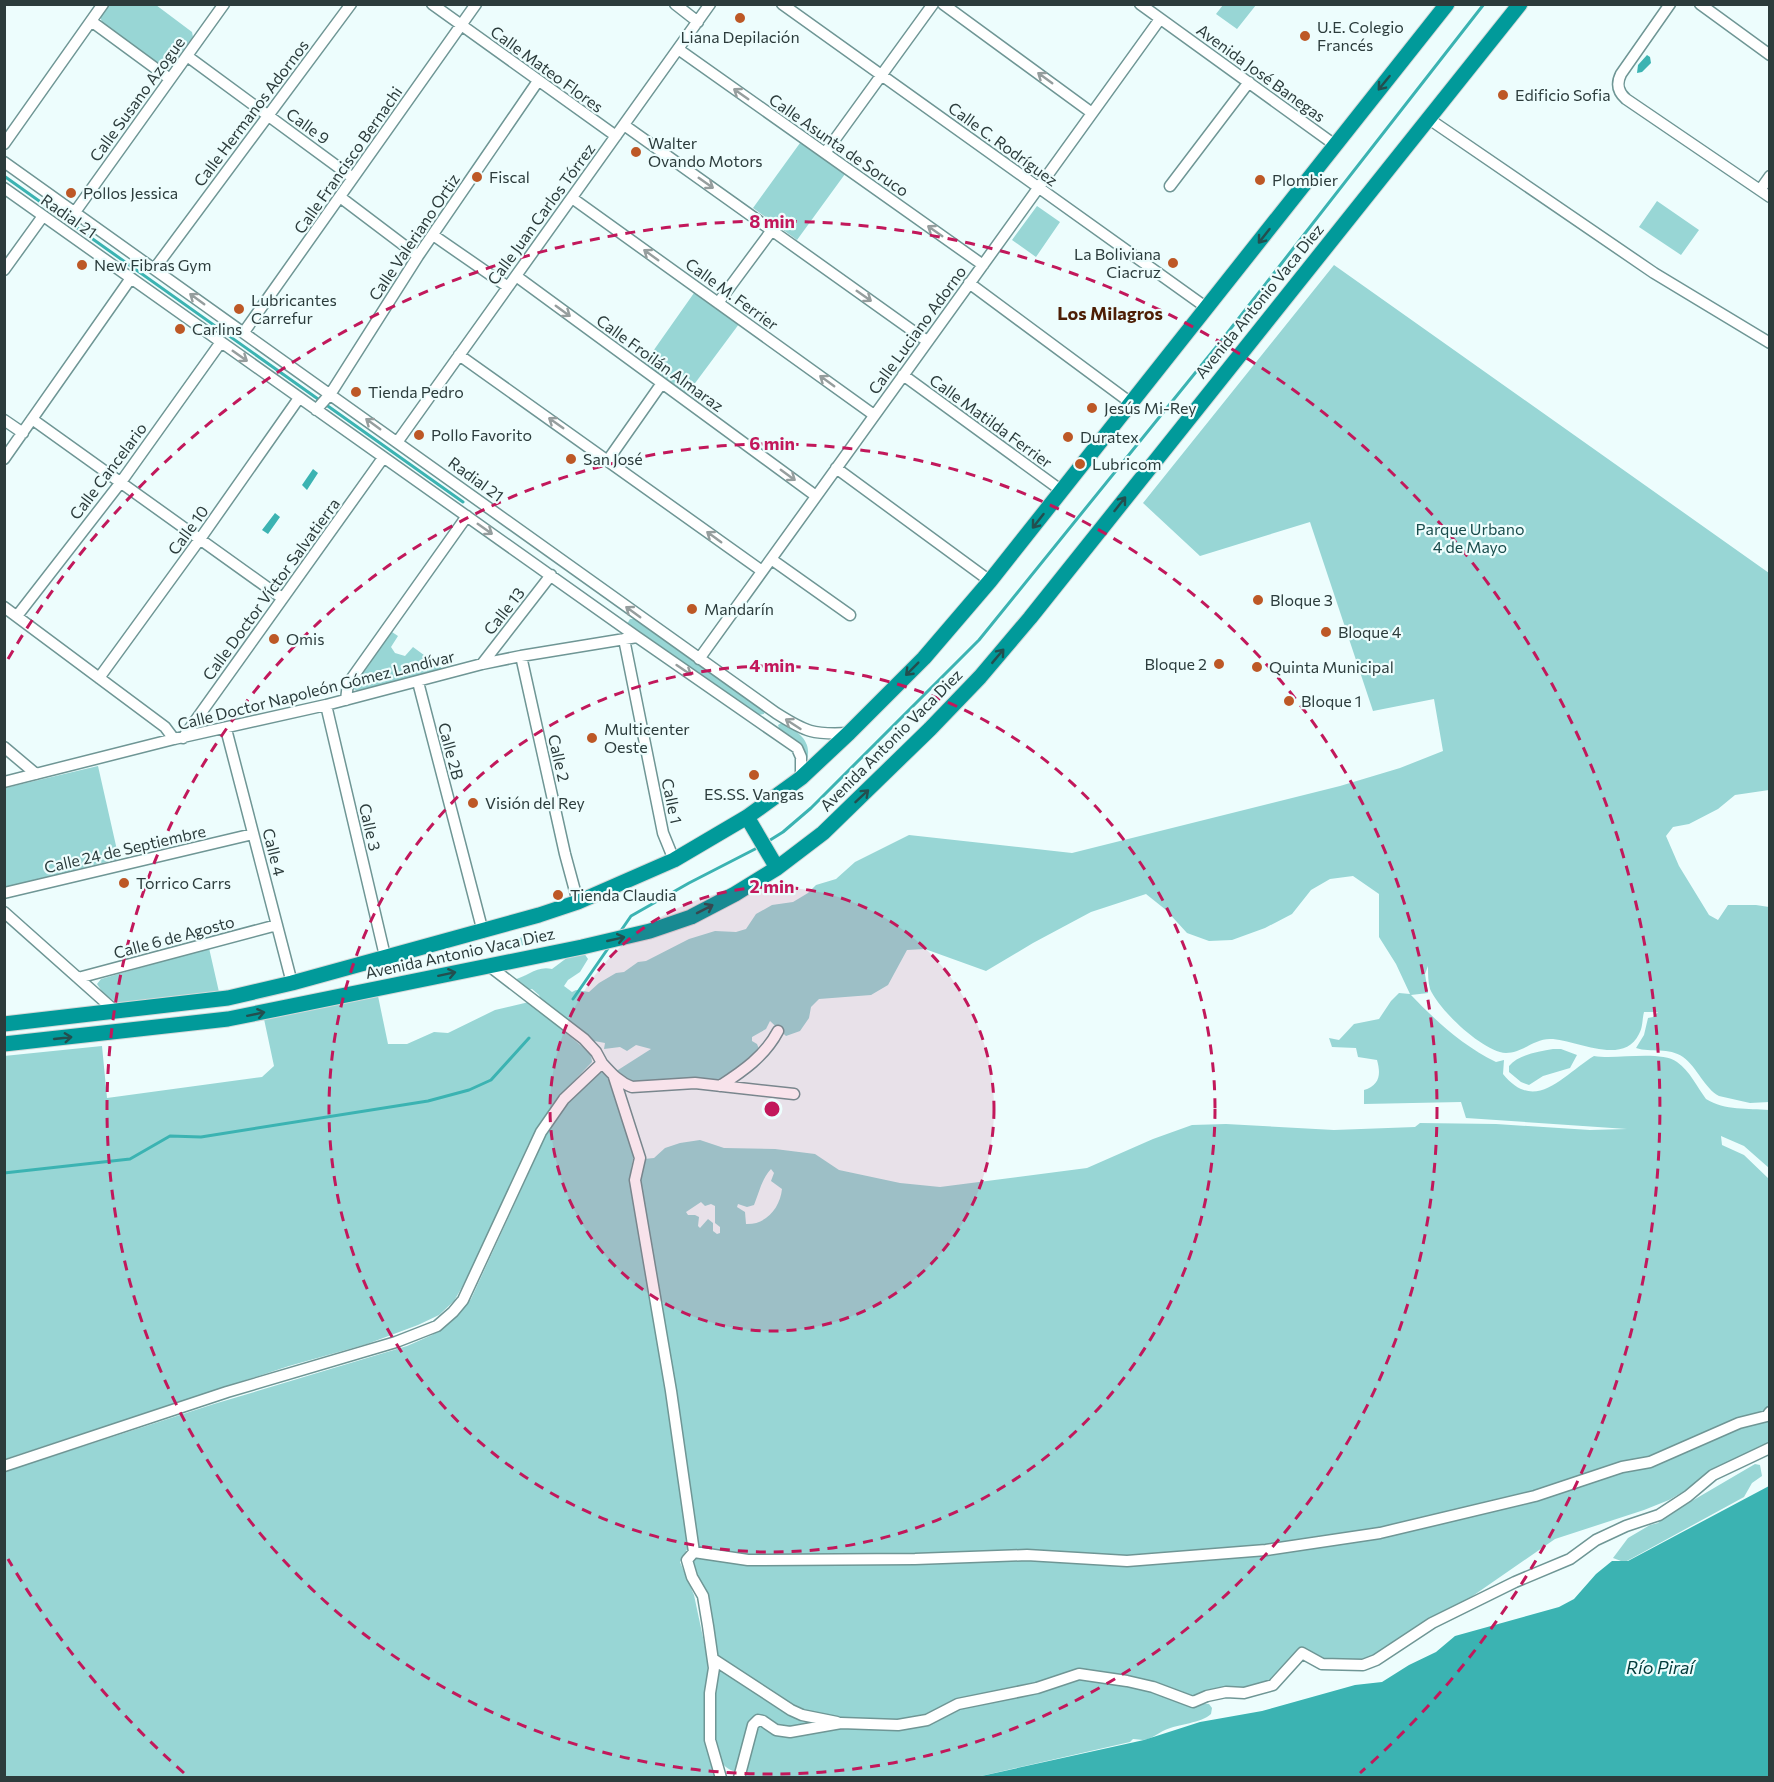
<svg xmlns="http://www.w3.org/2000/svg" width="1774" height="1782" font-family="Commissioner,sans-serif">
<style>
.green{fill:#98d6d5;fill-rule:evenodd}
.water{fill:#3bb3b2}
.lines{fill:none;stroke-linecap:round;stroke-linejoin:round}
.stream{stroke:#3bb3b2;stroke-width:3}
.minor-casing{stroke:#6f9695;stroke-width:13}
.highway-casing{stroke:#d5d8d8;stroke-width:17}
.minor{stroke:#fff;stroke-width:10}
.highway{stroke:#019a9a;stroke-width:15}
.oneway{stroke:#969e9e}
.oneway2{stroke:#234f4f}
.ring{fill:none;stroke:#c2185b;stroke-width:3;stroke-dasharray:10 8}
.poi-dot{fill:#bd5826;stroke:#edfdfd;stroke-width:2}
.labels{text-anchor:middle;stroke-width:4.5;stroke-linejoin:round;paint-order:stroke}
.poi-label{font-size:16px;fill:#2c3c3c;stroke:#edfdfd;text-anchor:start}
.street-label{font-size:16px;fill:#2c3c3c;stroke:#edfdfd}
.park-label{font-size:16px;fill:#194c4c;stroke:#edfdfd}
.neighbourhood-label{font-size:18px;font-weight:bold;fill:#4d1e05;stroke:#edfdfd}
.water-label{font-size:18px;font-style:italic;fill:#013a3a;stroke:#edfdfd}
.centre{fill:#c2185b;stroke:#edfdfd;stroke-width:3}
.ring-label{font-size:18px;text-anchor:middle;font-weight:bold;fill:#c2185b;stroke:#edfdfd;stroke-width:4.5;stroke-linejoin:round;paint-order:stroke}
</style>
<rect width="100%" height="100%" fill="#edfdfd"/>
<path class="green" d="M107 5H156L192 32 193 37 172 65 164 67 106 28C98 18 100 14 107 5Z
M1223 5V4L1256 5 1237 29 1216 14Z
M800 143 845 174 797 240 753 208Z
M1657 201 1699 230 1681 255 1639 227Z
M1037 206 1060 222 1036 257 1012 240Z
M1334 265 1769 573V790L1735 795 1718 809 1689 824 1673 827 1666 836 1679 866 1709 915 1718 920 1728 905H1756L1769 907V1102L1750 1103 1719 1096C1705 1089 1697 1067 1683 1057 1669 1047 1651 1053 1636 1048L1644 1035 1648 1018 1653 1017 1658 1012H1644C1642 1020 1643 1027 1639 1034 1623 1067 1575 1039 1550 1039 1534 1039 1522 1053 1506 1053 1483 1052 1439 1010 1430 989 1428 982 1428 974 1428 966L1425 974 1428 993 1411 995C1436 1021 1463 1046 1496 1062L1504 1060 1503 1074C1536 1115 1565 1073 1594 1056 1615 1060 1660 1050 1677 1062 1690 1071 1697 1087 1706 1099 1725 1111 1748 1108 1769 1110V1168L1744 1146 1721 1136 1722 1145 1744 1155 1769 1179V1406L1764 1413 1668 1452 1549 1488 1402 1525 1275 1545 1123 1557 774 1558 697 1549 637 1181 644 1159 654 1158 665 1148 680 1143 700 1140 724 1148 775 1149 815 1154 839 1170 900 1183 940 1187 1087 1168 1153 1139 1192 1125 1226 1124 1334 1130 1415 1127 1420 1123 1496 1124 1590 1130 1627 1129 1466 1118 1461 1102 1364 1104V1090C1380 1085 1381 1074 1377 1060L1358 1057 1356 1048 1332 1047 1329 1038 1339 1040 1354 1024 1379 1019 1391 1001 1399 993 1410 994 1396 964 1379 937V894L1353 876 1330 879 1311 890 1292 914 1265 928 1232 940 1209 941 1187 933 1166 910 1146 894 1091 912 1033 943 986 971 925 949 907 950 888 985 871 995 819 999 811 1007 809 1018 800 1031 786 1036 770 1021 766 1029 752 1037V1041L757 1044 759 1049C747 1061 735 1073 721 1081L645 1083 627 1081 617 1074 618 1070 651 1049 636 1045 627 1051 620 1047 604 1049 605 1043 589 1040 542 1002 539 995 532 989 528 990 513 980C527 977 537 965 552 969L568 957 584 953 588 959 580 972 568 980 564 986 572 992 576 990 589 992 599 983 616 973 624 972 638 962 646 961 689 939 715 931 736 932 746 929 756 914 772 905 793 902 808 893 816 885 836 879 855 862 909 835 1072 853 1340 786 1400 768 1443 751 1434 699 1373 711 1310 522 1200 556 1143 503ZM771 1169 774 1173 771 1181 782 1189C780 1208 766 1225 746 1224L745 1212 737 1207 738 1204 747 1207 754 1205C759 1193 762 1178 771 1169ZM701 1202 705 1206 711 1204 715 1206V1223L720 1227V1233L717 1234 713 1231V1223L708 1219 700 1228 698 1226 699 1217 695 1215H688L686 1212Z
M694 293 739 324 687 394 644 364Z
M630 619H636L765 710 764 714 758 715 627 624Z
M389 630 398 636 391 647 395 653 405 656 413 647 443 669 358 691 351 688Z
M783 722C798 732 814 742 806 762L799 743 779 728 778 725Z
M98 766 119 859 5 887V788Z
M523 937 524 945 496 951 495 945Z
M209 948 219 992 117 1003 103 993 97 984 101 979Z
M378 996 388 1044H407L434 1032 448 1033 495 1010 529 1002 591 1054 592 1062 571 1084 546 1115 528 1145 497 1218 462 1287 454 1301 439 1315 418 1325 367 1344 289 1366 5 1459 4 1056 102 1046 107 1098 262 1077 274 1066 264 1019Z
M1553 1049H1561L1577 1055 1570 1068 1543 1076 1529 1085 1521 1082 1509 1072V1066C1519 1054 1538 1052 1553 1049Z
M602 1072H607L611 1078 634 1154 631 1169 673 1425 689 1546 680 1562 694 1595 708 1661 705 1723 708 1750 715 1777H5L4 1472 214 1404 407 1346 432 1335 452 1321 471 1299 537 1155C543 1131 578 1079 602 1072Z
M1769 1416V1445L1709 1484 1686 1490 1669 1500 1644 1510 1555 1539 1451 1611 1362 1662 1324 1661 1305 1650 1272 1682 1194 1698 1078 1672 927 1718 878 1724 807 1714 717 1661C713 1636 711 1610 703 1586 700 1577 692 1571 690 1562L694 1557 770 1563 1238 1554 1504 1507Z
M1755 1464 1760 1465 1762 1476 1752 1483 1744 1497 1627 1561H1621L1613 1558 1628 1538 1650 1525 1658 1523 1676 1505H1685Z
M717 1665 792 1713 831 1722 788 1731 762 1719 737 1772C700 1765 715 1691 717 1665Z
M1078 1677 1128 1684 1196 1703 1209 1704 1212 1708 1211 1714C1202 1723 1178 1724 1165 1730 1158 1733 1152 1739 1143 1740 1140 1740 1137 1739 1133 1739L1130 1742 977 1777 738 1778 756 1723 775 1731 831 1727H876Z"/>
<path class="water" d="M1647 55 1650 57 1651 63 1642 72 1637 73 1638 65Z
M313 469 318 473 307 490 302 485Z
M275 513 280 517 268 534 262 530Z
M1769 1486V1777H977L1144 1740 1200 1722 1262 1711 1355 1685 1382 1682 1409 1665 1436 1652 1455 1636 1559 1607 1574 1599 1596 1574 1612 1561H1628Z"/>
<g class="lines">
<path class="stream" d="M4 176 463 502
M767 842 783 832 811 808 979 640 1221 341 1484 4
M620 932 631 916 689 883 759 847
M573 999 609 947
M4 1173 130 1159 170 1136 201 1137 428 1101 469 1090 491 1080 529 1038"/>
<defs>
<path id="minor" d="M432 4 616 136
M675 4 698 22
M782 4 1207 308
M943 4 1092 113
M1140 4 1335 145
M1670 4 1621 74C1616 84 1618 92 1626 99L1770 197
M1700 4 1770 55
M91 21 170 79
M678 49 983 265
M187 56 353 178
M1429 119 1654 273 1770 343
M624 125 927 341
M4 144 103 4
M825 153 933 4
M4 162 776 713C806 732 813 735 849 733
M1170 186 1249 82
M4 188 637 637 797 748 801 757V778
M1760 190 1770 176
M340 197 418 256
M572 198 874 415
M75 212 224 4
M433 235 508 287
M155 268 351 4
M4 270 43 216
M516 276 816 496
M969 283 1131 403
M718 303 772 230
M244 332 476 4
M459 355 762 571
M903 375 1062 491
M316 410 331 393 418 256 538 81
M32 419 282 598
M4 420 23 433
M398 441 710 4
M4 459 131 278
M608 460 662 383
M836 468 990 581
M771 559 850 615
M4 607 165 727 174 739
M17 616 121 482 221 342
M624 639 663 833 674 860
M521 656 565 854 578 902
M699 659 1160 19
M482 664 551 575
M99 678 200 539 299 398
M418 682 483 932
M346 700 348 683 352 678 467 516
M326 705 385 956
M226 729 292 983
M183 738 383 458
M4 747 36 774
M4 782 174 739 326 705 482 664 521 656 637 637
M4 893 253 834
M4 912 114 1010
M488 965 584 1039 596 1052 602 1063
M78 978 277 925
M614 1077 640 1158 635 1180 671 1391 694 1552 687 1560 692 1577 703 1596 708 1626 714 1668 710 1693V1740L721 1778
M720 1086C743 1071 765 1056 778 1031
M4 1466 227 1392 396 1342 437 1326 453 1312 463 1300 541 1132 564 1099 602 1063C612 1074 619 1082 632 1087L695 1083 794 1094
M694 1552 748 1560 915 1559 1027 1555 1127 1561 1266 1550 1380 1533 1535 1496 1622 1467 1650 1462 1739 1423 1767 1416 1770 1412
M713 1659 791 1710 802 1715 837 1722
M739 1778 753 1725 758 1720 763 1721 776 1730 790 1732 841 1723 898 1725 927 1720 958 1704 1037 1688 1079 1674 1127 1681 1153 1687 1193 1702 1207 1696 1226 1692 1244 1693 1273 1685 1302 1653 1322 1664 1363 1665 1376 1660 1432 1623 1515 1582 1570 1559 1596 1540 1626 1526 1659 1515 1688 1496 1713 1475 1770 1448"/>
<path id="highway" d="M747 817 777 868
M4 1024 228 998 292 983 539 915 578 902 674 860 747 817 801 778 849 733 924 658 990 581 1447 4
M4 1044 228 1019 582 947 650 931 691 917 735 894 777 868 823 833 930 729 980 677 1030 618 1520 4"/>
</defs>
<use href="#minor" class="minor-casing"/>
<use href="#highway" class="highway-casing"/>
<use href="#minor" class="minor"/>
<use href="#highway" class="highway"/>
</g>
<defs><path id="oneway-shaft" d="M-6 0H5M1.5-3L5.5 0L1.5 3" fill="none" stroke-width="1.6" stroke-linecap="round" stroke-linejoin="round" transform="scale(1.5)"/></defs>
<g class="oneway">
<use href="#oneway-shaft" transform="translate(1045 78) rotate(-144)"/>
<use href="#oneway-shaft" transform="translate(741 94) rotate(-145)"/>
<use href="#oneway-shaft" transform="translate(706 183) rotate(35)"/>
<use href="#oneway-shaft" transform="translate(935 231) rotate(-145)"/>
<use href="#oneway-shaft" transform="translate(651 255) rotate(-144)"/>
<use href="#oneway-shaft" transform="translate(864 296) rotate(35)"/>
<use href="#oneway-shaft" transform="translate(197 299) rotate(-144)"/>
<use href="#oneway-shaft" transform="translate(563 311) rotate(36)"/>
<use href="#oneway-shaft" transform="translate(240 356) rotate(35)"/>
<use href="#oneway-shaft" transform="translate(827 381) rotate(-144)"/>
<use href="#oneway-shaft" transform="translate(556 423) rotate(-145)"/>
<use href="#oneway-shaft" transform="translate(373 424) rotate(-144)"/>
<use href="#oneway-shaft" transform="translate(788 475) rotate(36)"/>
<use href="#oneway-shaft" transform="translate(485 529) rotate(35)"/>
<use href="#oneway-shaft" transform="translate(714 537) rotate(-144)"/>
<use href="#oneway-shaft" transform="translate(633 612) rotate(-144)"/>
<use href="#oneway-shaft" transform="translate(684 670) rotate(34)"/>
<use href="#oneway-shaft" transform="translate(793 724) rotate(-147)"/>
</g>
<g class="oneway2">
<use href="#oneway-shaft" transform="translate(1384 83) rotate(129)"/>
<use href="#oneway-shaft" transform="translate(1264 236) rotate(128)"/>
<use href="#oneway-shaft" transform="translate(1120 504) rotate(-52)"/>
<use href="#oneway-shaft" transform="translate(1038 521) rotate(128)"/>
<use href="#oneway-shaft" transform="translate(998 656) rotate(-50)"/>
<use href="#oneway-shaft" transform="translate(912 669) rotate(135)"/>
<use href="#oneway-shaft" transform="translate(862 796) rotate(-43)"/>
<use href="#oneway-shaft" transform="translate(705 909) rotate(-27)"/>
<use href="#oneway-shaft" transform="translate(616 939) rotate(-13)"/>
<use href="#oneway-shaft" transform="translate(447 974) rotate(-12)"/>
<use href="#oneway-shaft" transform="translate(256 1014) rotate(-12)"/>
<use href="#oneway-shaft" transform="translate(63 1038) rotate(-6)"/>
</g>
<circle cx="772" cy="1109" r="222" fill="#c2185b" fill-opacity=".12"/>
<g class="ring">
<circle cx="772" cy="1109" r="222"/>
<circle cx="772" cy="1109" r="443"/>
<circle cx="772" cy="1109" r="665"/>
<path d="M184 1773A887 887 0 0 1 8 1559M8 659A887 887 0 1 1 1360 1773"/>
</g>
<g class="poi-dot">
<circle cx="740" cy="18" r="6"/>
<circle cx="1305" cy="36" r="6"/>
<circle cx="1503" cy="95" r="6"/>
<circle cx="636" cy="152" r="6"/>
<circle cx="477" cy="177" r="6"/>
<circle cx="1260" cy="180" r="6"/>
<circle cx="71" cy="193" r="6"/>
<circle cx="1173" cy="263" r="6"/>
<circle cx="82" cy="265" r="6"/>
<circle cx="239" cy="309" r="6"/>
<circle cx="180" cy="329" r="6"/>
<circle cx="356" cy="392" r="6"/>
<circle cx="1092" cy="408" r="6"/>
<circle cx="419" cy="435" r="6"/>
<circle cx="1068" cy="437" r="6"/>
<circle cx="571" cy="459" r="6"/>
<circle cx="1080" cy="464" r="6"/>
<circle cx="1258" cy="600" r="6"/>
<circle cx="692" cy="609" r="6"/>
<circle cx="1326" cy="632" r="6"/>
<circle cx="274" cy="639" r="6"/>
<circle cx="1219" cy="664" r="6"/>
<circle cx="1257" cy="667" r="6"/>
<circle cx="1289" cy="701" r="6"/>
<circle cx="592" cy="738" r="6"/>
<circle cx="754" cy="775" r="6"/>
<circle cx="473" cy="803" r="6"/>
<circle cx="124" cy="883" r="6"/>
<circle cx="558" cy="895" r="6"/>
</g>
<g class="labels">
<g class="poi-label">
<text x="1317" y="33">U.E. Colegio<tspan x="1317" dy="18">Francés</tspan></text>
<text x="740" y="43" text-anchor="middle">Liana Depilación</text>
<text x="1515" y="101">Edificio Sofia</text>
<text x="648" y="149">Walter<tspan x="648" dy="18">Ovando Motors</tspan></text>
<text x="489" y="183">Fiscal</text>
<text x="1272" y="186">Plombier</text>
<text x="83" y="199">Pollos Jessica</text>
<text x="1161" y="260" text-anchor="end">La Boliviana<tspan x="1161" dy="18">Ciacruz</tspan></text>
<text x="94" y="271">New Fibras Gym</text>
<text x="251" y="306">Lubricantes<tspan x="251" dy="18">Carrefur</tspan></text>
<text x="192" y="335">Carlins</text>
<text x="368" y="398">Tienda Pedro</text>
<text x="1104" y="414">Jesús Mi-Rey</text>
<text x="431" y="441">Pollo Favorito</text>
<text x="1080" y="443">Duratex</text>
<text x="583" y="465">San José</text>
<text x="1092" y="470">Lubricom</text>
<text x="1270" y="606">Bloque 3</text>
<text x="704" y="615">Mandarín</text>
<text x="1338" y="638">Bloque 4</text>
<text x="286" y="645">Omis</text>
<text x="1207" y="670" text-anchor="end">Bloque 2</text>
<text x="1269" y="673">Quinta Municipal</text>
<text x="1301" y="707">Bloque 1</text>
<text x="604" y="735">Multicenter<tspan x="604" dy="18">Oeste</tspan></text>
<text x="754" y="800" text-anchor="middle">ES.SS. Vangas</text>
<text x="485" y="809">Visión del Rey</text>
<text x="136" y="889">Torrico Carrs</text>
<text x="570" y="901">Tienda Claudia</text>
</g>
<g class="street-label">
<text transform="translate(547 69) rotate(36)" y="6">Calle Mateo Flores</text>
<text transform="translate(1261 73) rotate(36)" y="6">Avenida José Banegas</text>
<text transform="translate(137 99) rotate(-54)" y="6">Calle Susano Azogue</text>
<text transform="translate(251 113) rotate(-53)" y="6">Calle Hermanos Adornos</text>
<text transform="translate(308 126) rotate(36)" y="6">Calle 9</text>
<text transform="translate(1003 144) rotate(36)" y="6">Calle C. Rodríguez</text>
<text transform="translate(839 145) rotate(35)" y="6">Calle Asunta de Soruco</text>
<text transform="translate(348 160) rotate(-55)" y="6">Calle Francisco Bernachi</text>
<text transform="translate(541 214) rotate(-54)" y="6">Calle Juan Carlos Tórrez</text>
<text transform="translate(69 216) rotate(35)" y="6">Radial 21</text>
<text transform="translate(414 237) rotate(-56)" y="6">Calle Valeriano Ortiz</text>
<text transform="translate(732 294) rotate(36)" y="6">Calle M. Ferrier</text>
<text transform="translate(1259 301) rotate(-51)" y="6">Avenida Antonio Vaca Diez</text>
<text transform="translate(917 330) rotate(-54)" y="6">Calle Luciano Adorno</text>
<text transform="translate(660 363) rotate(36)" y="6">Calle Froilán Almaraz</text>
<text transform="translate(991 421) rotate(36)" y="6">Calle Matilda Ferrier</text>
<text transform="translate(108 471) rotate(-53)" y="6">Calle Cancelario</text>
<text transform="translate(476 479) rotate(36)" y="6">Radial 21</text>
<text transform="translate(188 530) rotate(-54)" y="6">Calle 10</text>
<text transform="translate(271 589) rotate(-54)" y="6">Calle Doctor Víctor Salvatierra</text>
<text transform="translate(504 611) rotate(-52)" y="6">Calle 13</text>
<text transform="translate(316 690) rotate(-14)" y="6">Calle Doctor Napoleón Gómez Landívar</text>
<text transform="translate(891 740) rotate(-45)" y="6">Avenida Antonio Vaca Diez</text>
<text transform="translate(451 751) rotate(75)" y="6">Calle 2B</text>
<text transform="translate(559 758) rotate(77)" y="6">Calle 2</text>
<text transform="translate(672 801) rotate(78)" y="6">Calle 1</text>
<text transform="translate(370 827) rotate(77)" y="6">Calle 3</text>
<text transform="translate(125 849) rotate(-13)" y="6">Calle 24 de Septiembre</text>
<text transform="translate(274 852) rotate(76)" y="6">Calle 4</text>
<text transform="translate(174 937) rotate(-15)" y="6">Calle 6 de Agosto</text>
<text transform="translate(460 953) rotate(-12)" y="6">Avenida Antonio Vaca Diez</text>
</g>
<g class="park-label">
<text x="1470" y="535">Parque Urbano<tspan x="1470" dy="18">4 de Mayo</tspan></text>
</g>
<g class="neighbourhood-label">
<text x="1110" y="320">Los Milagros</text>
</g>
<g class="water-label">
<text x="1660" y="1674">Río Piraí</text>
</g>
</g>
<circle cx="772" cy="1109" r="9" class="centre"/>
<g class="ring-label">
<text x="772" y="228">8 min</text>
<text x="772" y="450">6 min</text>
<text x="772" y="672">4 min</text>
<text x="772" y="893">2 min</text>
</g>
<rect width="1774" height="1782" fill="none" stroke="#2c3c3c" stroke-width="12"/>
</svg>
